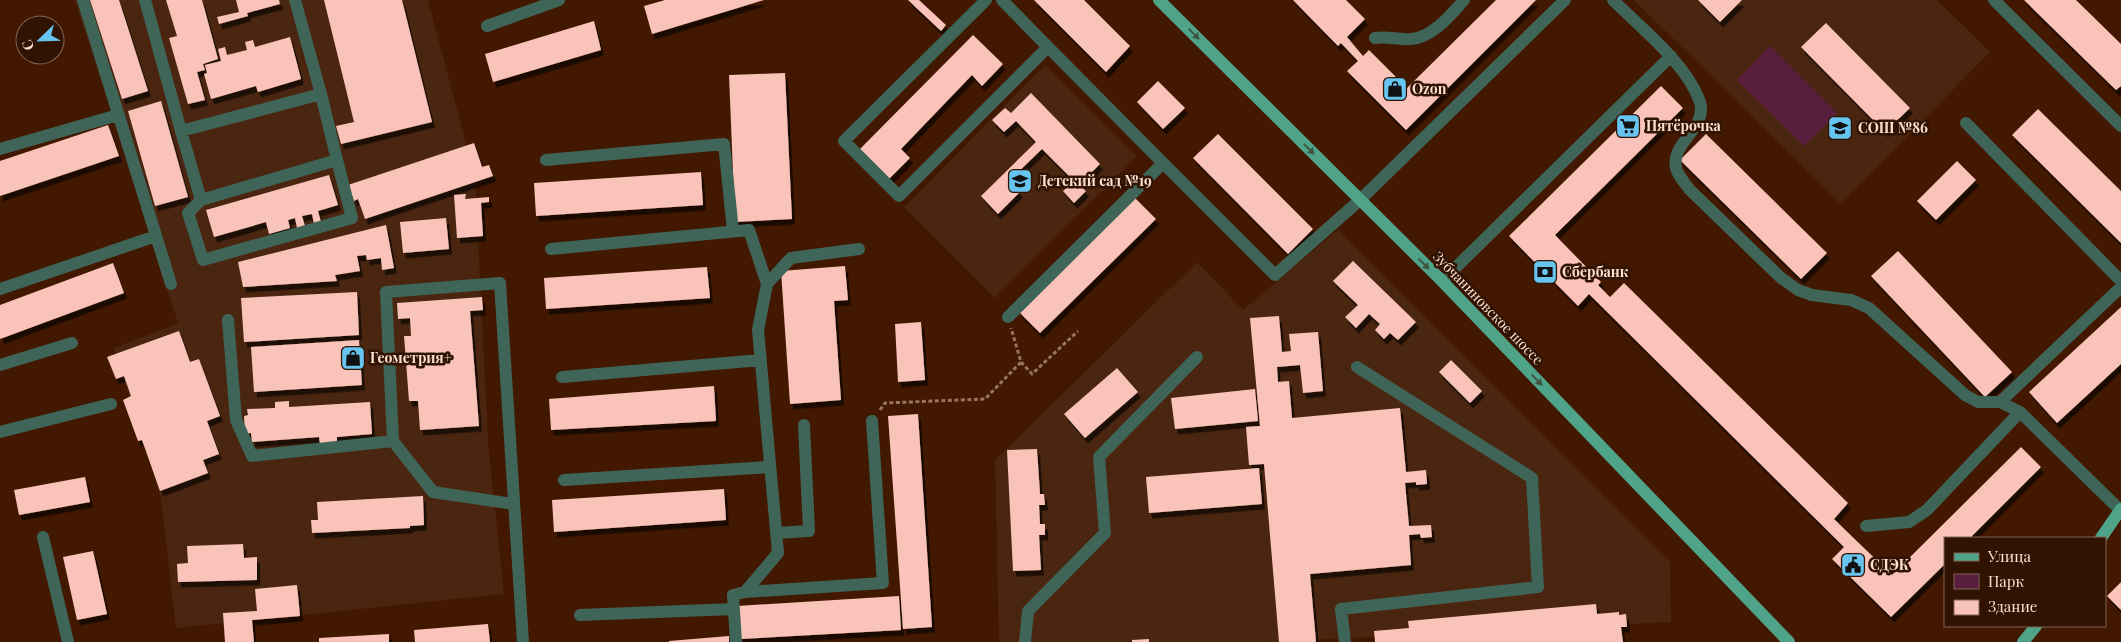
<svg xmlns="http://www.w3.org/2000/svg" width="2121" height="642" font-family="'Playfair Display',serif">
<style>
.built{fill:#4a2610}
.green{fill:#591e3e}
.building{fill:#fac3b9;filter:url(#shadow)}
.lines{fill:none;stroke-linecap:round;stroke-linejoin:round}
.path{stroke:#987460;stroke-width:3;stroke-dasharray:4 2.5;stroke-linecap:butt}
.minor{stroke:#3f6558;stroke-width:12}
.major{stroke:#4fa388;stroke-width:12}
.oneway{fill:#3e543e}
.labels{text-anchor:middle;stroke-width:5;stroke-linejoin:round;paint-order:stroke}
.poi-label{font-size:14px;font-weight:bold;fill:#fde0d1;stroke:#311302;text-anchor:start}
.street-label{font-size:14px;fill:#fde0d1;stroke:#311302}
</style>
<defs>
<filter id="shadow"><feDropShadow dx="3" dy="5.5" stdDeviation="0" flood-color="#0009"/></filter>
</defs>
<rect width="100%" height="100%" fill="#421800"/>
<path class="built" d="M75 0H428L475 177 488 442 504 594 176 628 161 499 114 348 178 323Z
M1634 0H1937L1990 52 1841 204Z
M1045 65 1137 156 995 298 904 207Z
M1338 230 1670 561 1671 622 1269 642H999L995 460 1197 262 1243 310Z"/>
<path class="green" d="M1770 46 1837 113 1804 146 1737 80Z"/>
<path class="building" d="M90 0H119L148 91 122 99Z
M166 0H202L218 59 203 64 205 70 197 72 205 100 188 104 169 38 177 36Z
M236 0H279L280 4 247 13 248 16 219 24 217 17 239 12Z
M324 0H402L432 122 341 144 336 126 354 122Z
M665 0H764L652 34 644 6Z
M908 0H919L946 25 941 31Z
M1034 0H1084L1130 46 1106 72Z
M1293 0H1346L1365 19 1347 37 1363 56 1369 50 1407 88 1496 0H1536L1406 130 1347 71 1358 61 1341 43 1338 46Z
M1698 0H1742L1720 22Z
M2024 0H2076L2121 44V86L2116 90Z
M594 21 601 50 493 82 485 54Z
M1826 23 1910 108 1885 132 1801 47Z
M973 35 1003 64 982 86 972 75 901 149 910 158 889 179 859 150Z
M290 37 301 79 258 92 256 86 211 99 204 74 207 73 205 65 221 61 218 49 225 47 227 55 247 50 245 42 253 40 255 47Z
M785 73 792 219 735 222 729 75Z
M1158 81 1185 108 1163 129 1137 102Z
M1661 86 1683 108 1555 235 1601 282 1598 285 1610 297 1624 283 1848 503 1834 519 1892 575 2021 447 2041 467 1970 538H1945V564L1891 617 1832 559 1844 547 1589 294 1578 306 1509 236Z
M1031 93 1100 164 1079 185 1086 191 1074 203 1063 191 1074 181 1042 149 1009 181 1020 192 998 214 981 196 1036 142 1016 121 1004 132 992 120 1005 108 1011 113Z
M161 101 188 197 155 206 128 111Z
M2038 109 2121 191V243L2012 135Z
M108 125 119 156 0 196V161Z
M1218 134 1313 229 1288 254 1193 158Z
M1706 134 1827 253 1801 279 1680 160Z
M474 143 482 167 489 165 493 176 365 219 358 199 354 201 348 185Z
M1957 161 1976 180 1936 220 1917 201Z
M701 172 703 205 536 216 534 183Z
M329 175 338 205 318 211 321 222 314 224 312 214 302 216 305 226 297 228 295 218 288 220 290 228 269 234 266 222 214 237 206 210Z
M466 194 465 199 489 197V202L481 203 483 236 457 238 454 195Z
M1134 197 1156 219 1040 333 1019 312Z
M446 218 449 249 403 253 400 222Z
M386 225 394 268 382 270 381 258 367 260 366 255 357 256 360 271 335 275 337 281 243 287 238 262Z
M1898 251 2012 372 1985 397 1871 276Z
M1353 261 1416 322 1398 340 1390 333 1384 339 1375 330 1380 324 1369 314 1356 328 1345 317 1358 305 1333 281Z
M113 263 124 293 0 339V305Z
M845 266 848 300 834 301 841 400 790 404 781 271Z
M707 267 710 298 546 309 544 278Z
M357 292 359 335 244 342 241 298Z
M482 297 483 310 470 311 479 426 420 430 418 401H409L404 336H411L410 318 398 319 397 303Z
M2121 307V364L2057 423 2029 392Z
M1279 316 1282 352 1291 351 1289 334 1318 332 1323 391 1303 393 1300 365 1277 367 1278 382 1289 381 1292 418 1400 408 1406 472 1426 470 1427 484 1416 485V482L1405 483 1409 526 1431 525 1432 537 1421 538 1420 534 1409 535 1411 565 1310 574 1316 642H1279L1264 464 1249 465 1246 427 1260 426 1250 318Z
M921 322 925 380 898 382 895 324Z
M179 331 190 362 199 359 220 416 207 421 219 454 203 460 208 473 160 491 142 440 138 441 123 400 131 396 124 376 116 379 107 357Z
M359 340 362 385 254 392 251 347Z
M1451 360 1482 391 1470 403 1439 372Z
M1117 368 1138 392 1085 438 1064 414Z
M714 386 716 421 551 430 549 399Z
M1255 389 1258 421 1175 429 1171 398Z
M289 401V407L370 402 372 434 337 437V443L320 444 319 437 252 442 251 433 245 434 244 416 248 415 247 409 275 408V402Z
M918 414 932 627 903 629 888 416Z
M1037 449 1040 494H1044L1045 505H1039L1040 524H1045V535H1039L1041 570 1013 571 1007 450Z
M1259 468 1262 504 1149 513 1146 477Z
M85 477 90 502 19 515 14 490Z
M724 489 726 520 554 532 552 500Z
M423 496 424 525 410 526V528L312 533 311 520H318L317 502Z
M243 544 244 558 257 557V580L178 582 177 564 188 563 187 546Z
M93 551 107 614 77 620 63 557Z
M2121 582V610L2107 596Z
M297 585 300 616 252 620 254 642H225L223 613 257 611 255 589Z
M899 596 901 630 740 639 737 606Z
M1596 604 1597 614 1619 612V615L1626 614 1627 627H1621L1623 642H1375L1374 631 1409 628 1408 621Z
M488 624 490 642H415L414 630Z
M389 634V642H319V638Z
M729 636V642H669V641Z
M1149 639V642H1132V640Z"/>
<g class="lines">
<path class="path" d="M1021 362 1032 374 1078 331
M880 410 885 403 985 399 1021 362 1011 328"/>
<path class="minor" d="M83 0 171 284
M145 0 181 131 321 94 295 0
M986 0 844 141 899 196 1048 47 1002 0
M1613 0C1641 28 1687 64 1700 102 1708 128 1670 143 1676 168 1678 176 1685 183 1690 190L1780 277 1798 290 1812 295 1851 300 1869 308 1965 395 1978 402H2000L2020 412 2120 510
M1994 0 2121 126
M487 26 559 0
M1375 38C1387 36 1399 40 1411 39 1432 38 1451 15 1464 0
M1966 123 2121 281
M181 131 201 200 337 160 321 94
M0 149 118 115
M546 160 724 144 733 231
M1163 163 1275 275 1360 200 1565 0
M201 200 188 213 203 260 352 218 337 160
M551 249 749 230 767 284 758 330 778 553 745 592 733 595 736 642
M1442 281 1671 56
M767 284 791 258 859 249
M0 289 156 236
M1008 317 1163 163 1048 47
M228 320 236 420 252 456 393 441
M0 365 72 343
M562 377 761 360
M2000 402 2121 287
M0 432 111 404
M564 480 770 467
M513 504 433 492 393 441 386 292 500 283 523 642
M1866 526 1909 522 1927 510 2020 412
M776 533 809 531 804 425
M43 537 68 642
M745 592 883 583 872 421
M580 615 734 609
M1025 642 1028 611 1105 533 1099 457 1197 357
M1345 642 1341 609 1538 587 1532 478 1357 367"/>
<path class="major" d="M1159 0 1442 281 1789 642
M2101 538 2121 509
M2023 642 2036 626"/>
</g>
<defs><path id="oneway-solid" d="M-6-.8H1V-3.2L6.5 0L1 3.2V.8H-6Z" transform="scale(1.25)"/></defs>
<g class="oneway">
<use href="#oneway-solid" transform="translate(1194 34) rotate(45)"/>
<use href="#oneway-solid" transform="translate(1309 149) rotate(45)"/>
<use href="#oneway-solid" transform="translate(1424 264) rotate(45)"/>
<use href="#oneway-solid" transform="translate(1537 380) rotate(46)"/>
</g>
<defs>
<symbol id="shop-square" viewBox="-11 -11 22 22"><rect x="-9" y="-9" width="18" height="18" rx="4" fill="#66c4ef" stroke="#311302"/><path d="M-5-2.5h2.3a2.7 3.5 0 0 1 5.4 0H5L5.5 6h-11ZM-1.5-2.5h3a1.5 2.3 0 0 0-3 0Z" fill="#111"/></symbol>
<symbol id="supermarket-square" viewBox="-11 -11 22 22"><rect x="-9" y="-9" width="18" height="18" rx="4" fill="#66c4ef" stroke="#311302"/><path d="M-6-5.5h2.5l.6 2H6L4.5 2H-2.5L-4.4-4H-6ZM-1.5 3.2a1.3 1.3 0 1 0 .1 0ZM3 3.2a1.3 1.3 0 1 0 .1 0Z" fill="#111"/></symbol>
<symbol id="school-square" viewBox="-11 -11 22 22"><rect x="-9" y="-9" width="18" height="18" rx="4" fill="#66c4ef" stroke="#311302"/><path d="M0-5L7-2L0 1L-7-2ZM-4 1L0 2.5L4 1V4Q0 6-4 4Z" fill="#111"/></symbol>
<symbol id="bank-square" viewBox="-11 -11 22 22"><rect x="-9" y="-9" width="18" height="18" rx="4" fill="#66c4ef" stroke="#311302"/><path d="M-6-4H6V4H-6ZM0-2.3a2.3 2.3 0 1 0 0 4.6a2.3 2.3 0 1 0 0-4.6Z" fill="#111"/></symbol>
<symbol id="civic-square" viewBox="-11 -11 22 22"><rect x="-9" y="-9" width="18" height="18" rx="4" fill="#66c4ef" stroke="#311302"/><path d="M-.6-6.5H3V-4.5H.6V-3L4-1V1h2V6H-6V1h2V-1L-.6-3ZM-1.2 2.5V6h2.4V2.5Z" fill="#111"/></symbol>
</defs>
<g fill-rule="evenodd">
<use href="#shop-square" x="1381" y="75" width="28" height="28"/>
<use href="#supermarket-square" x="1614" y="112" width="28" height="28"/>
<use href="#school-square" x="1826" y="114" width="28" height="28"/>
<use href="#school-square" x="1006" y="167" width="28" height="28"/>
<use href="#bank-square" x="1531" y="258" width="28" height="28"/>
<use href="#shop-square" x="339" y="344" width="28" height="28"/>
<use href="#civic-square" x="1839" y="551" width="28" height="28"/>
</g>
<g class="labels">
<g class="poi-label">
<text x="1412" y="94">Ozon</text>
<text x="1646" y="131">Пятёрочка</text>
<text x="1858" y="133">СОШ №86</text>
<text x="1038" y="186">Детский сад №19</text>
<text x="1562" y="277">Сбербанк</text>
<text x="370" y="363">Геометрия+</text>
<text x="1870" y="570">СДЭК</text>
</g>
<g class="street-label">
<text transform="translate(1488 308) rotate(46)" y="5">Зубчаниновское шоссе</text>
</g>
</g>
<rect x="1944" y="537" width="162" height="90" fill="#311302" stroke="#836555"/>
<rect x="1954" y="553" width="25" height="8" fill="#4fa388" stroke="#836555"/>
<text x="1988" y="562" font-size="15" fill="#fde0d1">Улица</text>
<rect x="1954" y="574" width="25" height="15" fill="#591e3e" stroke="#836555"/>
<text x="1988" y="587" font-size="15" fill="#fde0d1">Парк</text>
<rect x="1954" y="600" width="25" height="15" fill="#fac3b9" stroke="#836555"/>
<text x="1988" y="612" font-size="15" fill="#fde0d1">Здание</text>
<g transform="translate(40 40) rotate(247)"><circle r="24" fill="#311302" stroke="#836555"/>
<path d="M0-4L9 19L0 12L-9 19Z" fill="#66c4ef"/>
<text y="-8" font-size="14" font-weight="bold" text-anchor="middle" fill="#fde0d1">С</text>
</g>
</svg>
